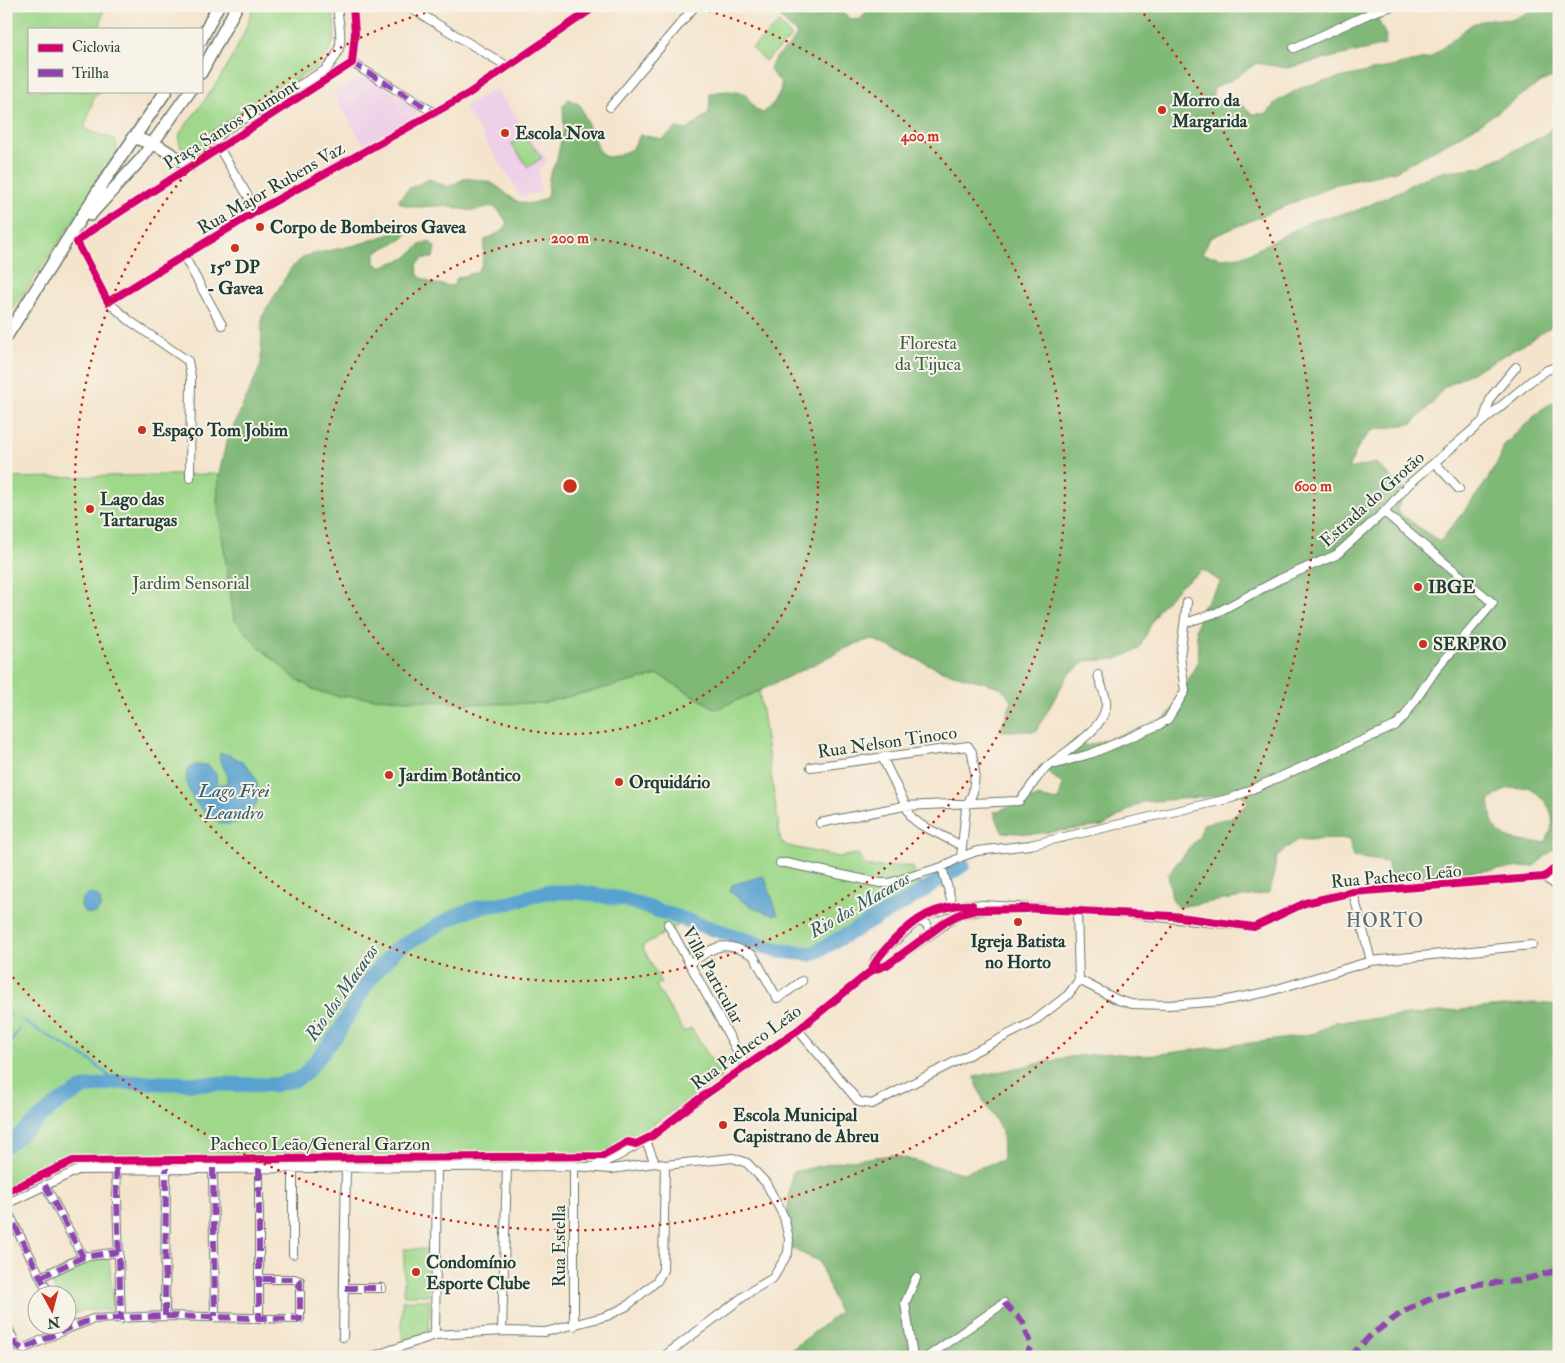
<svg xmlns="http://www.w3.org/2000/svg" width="1565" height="1363" font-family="'IM FELL Double Pica',serif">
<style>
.built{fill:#eed0e8}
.green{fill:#9fd88b;stroke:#5f8a60}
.forest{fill:#7fb877;stroke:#4f7a56;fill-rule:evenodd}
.water{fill:#59a2d0;stroke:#3c7082}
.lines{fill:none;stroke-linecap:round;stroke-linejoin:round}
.stream{stroke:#59a2d0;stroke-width:2.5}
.river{stroke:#59a2d0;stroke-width:15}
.street-casing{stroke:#6a7769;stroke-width:10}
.secondary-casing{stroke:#6a7769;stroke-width:14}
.street{stroke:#fff;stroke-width:8}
.secondary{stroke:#fff;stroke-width:11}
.quiet{stroke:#8e44ad;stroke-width:6;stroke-dasharray:12 6;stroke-linecap:butt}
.cycleway-casing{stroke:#f7f3e8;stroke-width:11}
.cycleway{stroke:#d6006c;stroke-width:8}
.ring{fill:none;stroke:#c8321e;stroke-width:2.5;stroke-dasharray:2.5 5}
.poi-dot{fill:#c8321e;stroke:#f7f3e8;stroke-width:2}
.labels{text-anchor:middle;stroke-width:4;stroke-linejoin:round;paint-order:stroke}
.poi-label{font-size:18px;font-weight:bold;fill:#1f3d34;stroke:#f7f3e8;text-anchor:start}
.street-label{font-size:18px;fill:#1f3d34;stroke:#f7f3e8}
.park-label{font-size:18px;fill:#395c45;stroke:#f7f3e8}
.water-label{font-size:19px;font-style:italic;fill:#305b63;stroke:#f7f3e8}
.neighbourhood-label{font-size:19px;letter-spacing:1px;fill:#5c6771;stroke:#f7f3e8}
.centre{fill:#c8321e;stroke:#f7f3e8;stroke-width:2.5}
.ring-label{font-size:15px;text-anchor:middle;font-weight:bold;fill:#c8321e;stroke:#f7f3e8;stroke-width:4;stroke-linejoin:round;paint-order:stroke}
</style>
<rect width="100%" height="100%" fill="#f7f3e8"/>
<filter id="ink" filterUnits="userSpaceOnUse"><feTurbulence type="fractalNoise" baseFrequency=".02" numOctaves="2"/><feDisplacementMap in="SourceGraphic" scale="10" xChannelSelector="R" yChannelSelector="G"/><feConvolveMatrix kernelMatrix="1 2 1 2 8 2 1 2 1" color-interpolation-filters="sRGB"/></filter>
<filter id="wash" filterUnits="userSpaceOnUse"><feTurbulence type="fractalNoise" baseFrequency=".0096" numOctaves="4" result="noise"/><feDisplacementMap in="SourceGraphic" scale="20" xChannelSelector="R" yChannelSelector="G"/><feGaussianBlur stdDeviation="1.12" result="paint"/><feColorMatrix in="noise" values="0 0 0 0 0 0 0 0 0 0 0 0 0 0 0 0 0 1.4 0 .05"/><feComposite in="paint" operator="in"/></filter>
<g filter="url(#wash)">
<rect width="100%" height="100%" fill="#f4e4cc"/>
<path class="built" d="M366 76 421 109 415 117 364 144 332 93Z
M496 89 548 160 539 171 541 193 521 196 464 107Z"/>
<path class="green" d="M6 6H105L99 29H29V91H102L94 97 85 126 86 130 114 139 117 144 116 158 6 320Z
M253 6H332C336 36 338 44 317 67L209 133 207 136 213 147C199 157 174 155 180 133 210 94 240 54 253 6Z
M779 23 792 37 765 61 752 48Z
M524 135 542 158 528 167 511 144Z
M219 474 217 501 234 618 257 645 296 679 316 691 338 696 483 704 542 703 659 675 716 709 759 691 781 842 788 846 839 857 858 854 866 867 911 866 922 888 810 953 691 918 642 946 661 983 656 986 684 1032 691 1028 722 1076 666 1116 603 1154 74 1158 6 1189V478Z
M404 1249H428L429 1295H404Z
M109 1258 114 1310H84L68 1316V1296L57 1295 49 1276 84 1260Z
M430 1299 429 1331 402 1343V1301Z"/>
<path class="forest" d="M786 6H833L851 19 860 20 871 6H1389L1378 20 1386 36 1385 45 1287 68 1257 63 1231 80 1214 88 1212 99 1242 104 1252 114H1267L1276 102 1304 86 1430 58 1472 24 1490 19 1512 20 1540 6H1559V74L1541 82 1474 128 1396 171 1337 184 1210 238 1202 254 1224 258 1246 255 1312 221 1356 211 1402 190 1416 181 1445 171 1481 167 1543 136 1559 122V321L1523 345 1443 388 1433 403 1413 423 1371 431 1358 447 1348 469 1376 463 1406 491 1396 511 1440 542 1484 485 1500 458 1504 445 1542 409 1559 399V845L1534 866 1389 880 1388 862 1353 857 1349 839 1297 840 1277 856 1270 893 1177 907 1172 898 1168 874 1199 837 1203 824 1230 818 1249 803 1241 794 1142 802 1103 826 1033 834 1002 832 994 812 1038 797 1058 801 1063 785 1047 771 1076 738 1087 746 1163 721 1179 701 1199 658 1196 628 1201 609 1221 582 1203 570 1181 585 1158 610 1139 649 1117 659 1086 661 1068 675 1036 731H1000L1012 701 1000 687 943 671 872 639 855 644 759 691 716 709 659 675 542 703 483 704 338 696 316 691 296 679 257 645 234 618 217 501 219 474 226 443 261 365 262 317 291 268 305 256 356 245 400 231 407 234 402 239 375 253V263L380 267 406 258 420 245 429 241 435 247 433 258H424L417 264 418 276 434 284 453 286 457 278 477 272 482 264 485 240 504 230 507 223C491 194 487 213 468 210 459 209 450 206 441 206 427 205 410 211 398 201L408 189 429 179 448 187 466 178C473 180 478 179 485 181 507 185 514 217 547 197L549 177 557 159 564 127 563 106 569 99 580 105 599 151 606 157 616 156 632 149 640 135 663 139 676 128 687 130 709 113 710 94C723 90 732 90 745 94L756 110 763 113C773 105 782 95 781 82L774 76 770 69C774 53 791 49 797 34L781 19V13ZM1529 787C1549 801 1561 819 1545 842 1527 843 1498 842 1492 821 1491 814 1490 807 1489 801L1505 789Z
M1534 1003 1559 1005V1357H782L839 1313 819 1261 790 1248 786 1226 792 1172 844 1161 892 1155 963 1173 1003 1160 1002 1131 984 1102 974 1077 1069 1057 1111 1053 1143 1056 1283 1039 1315 1033 1335 1022Z"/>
<path class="water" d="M220 753C243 756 263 776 257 801 254 813 238 825 225 824 215 823 203 812 197 804 190 795 183 781 188 769L195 765H208L216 774 217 785 227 783V774L219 758Z
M762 876 765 878 778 915C764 915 740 901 730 891L732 885Z
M81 904a10 10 0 1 1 20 0a10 10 0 1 1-20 0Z"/>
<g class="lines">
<path class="stream" d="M6 1012 11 1015
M22 1021 90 1060 116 1082
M8 1046 20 1028"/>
<path class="river" d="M6 1146 59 1102 84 1088 116 1082 274 1085 295 1080 304 1075 336 1036 370 979 396 949 457 915 479 907 511 902 546 892H578L623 899 779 951 812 954 907 901 963 865"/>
</g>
</g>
<g filter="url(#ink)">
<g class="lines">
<defs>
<path id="street" d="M353 6 355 33 352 63 89 232 77 242 108 302 257 211 468 94 596 6
M407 6 507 66
M1294 48 1373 12 1393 6
M352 63 435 113
M610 107 695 6
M257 211 219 148 217 138 225 130 325 70C347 48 340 35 337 6
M184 256 222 325
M108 302 130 321 188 361 191 377 190 478
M1483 421 1491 397 1516 367
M1435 463 1459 489
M1185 623 1216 613 1280 579 1336 555 1384 512 1408 485 1483 421 1531 381 1547 370 1559 366
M882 757 912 818 921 825 962 846
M1056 764 1093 753 1159 725 1168 719 1185 691 1180 657 1187 602
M820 823 904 806 1019 801C1030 790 1037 775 1049 765 1066 751 1109 727 1106 701 1105 693 1100 683 1098 675
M961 857 977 851 1030 845 1232 798 1395 726 1404 717 1435 671 1493 603 1384 512
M780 863H786L880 883H889L942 867 961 857 966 808 973 792 975 773 972 752 968 746 811 767
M942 867 953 907
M1544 877 1559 887
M1353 892 1371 961
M1077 912 1079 980
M917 921 927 924 930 935
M668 924 746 1067
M691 963C717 945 723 940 753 955L777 998 780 997 802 981
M871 971 876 958 917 921 926 915 953 907 966 904 1119 913 1254 927 1305 903 1353 892 1544 877 1559 865
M1079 980 1118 1000 1132 1004 1169 1005 1222 1001 1267 992 1371 961 1532 945
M798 1030 859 1102 872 1104 1033 1022 1068 995 1079 980
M645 1139 655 1163
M293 1167V1254
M116 1168 121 1319
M213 1168 215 1316
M259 1168V1318
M590 1168 618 1156 652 1136 699 1099 798 1030 871 971 887 965 960 914 987 910
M45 1185 83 1257
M6 1204 78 1170 437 1167 574 1166 611 1169 655 1163 665 1165 733 1158 747 1163 766 1183 784 1217 789 1239 788 1253 773 1278 751 1291 663 1357
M6 1208 50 1296
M41 1277 83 1257 119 1252
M345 1288H382
M165 1316 166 1168
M6 1324 16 1345 23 1349 64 1330
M63 1326 64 1330 93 1319 165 1316 300 1319V1281L294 1279H260
M574 1326V1166
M502 1331 507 1167
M435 1335 437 1167
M343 1337 346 1167
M371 1357 435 1335 502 1331 545 1332 607 1316 627 1306 657 1281 663 1270 665 1165
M913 1357 905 1303 916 1278
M927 1357 1004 1303"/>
<path id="secondary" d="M201 40 218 6
M201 73 237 6
M133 137 160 147 190 166
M90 215 142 158 190 91
M6 337 101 186 166 91"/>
</defs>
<use href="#street" class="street-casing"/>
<use href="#secondary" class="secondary-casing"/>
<use href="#street" class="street"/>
<use href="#secondary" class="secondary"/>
<path class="quiet" d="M352 63 435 113
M116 1168 121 1319
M213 1168 215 1316
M259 1168V1318
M45 1185 83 1257
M6 1208 50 1296
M41 1277 83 1257 119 1252
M345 1288H382
M1004 1303 1023 1322 1031 1347 1024 1357
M165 1316 166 1168
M6 1324 16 1345 23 1349 64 1330
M63 1326 64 1330 93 1319 165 1316 300 1319V1281L294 1279H260
M1350 1357 1371 1335 1404 1311 1439 1295 1478 1284 1519 1281 1559 1270"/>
<defs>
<path id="cycleway" d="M353 6 355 33 352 63 89 232 77 242 108 302 257 211 468 94 596 6
M1022 908 1172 916 1254 927 1305 903 1353 892 1544 877 1559 865
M871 971C878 953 908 924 926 915 939 909 957 904 972 905
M6 1192 73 1161 603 1156 628 1142 636 1144 652 1136 699 1099 798 1030 871 971 887 965 947 921 960 914 977 910 1028 909"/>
</defs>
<use href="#cycleway" class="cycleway-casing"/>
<use href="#cycleway" class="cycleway"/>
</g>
</g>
<g class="ring">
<circle cx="570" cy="486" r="248"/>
<path d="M694 7A495 495 0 1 1 446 7"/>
<path d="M1139 8A743 743 0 0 1 9 973"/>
</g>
<g class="poi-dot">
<circle cx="1162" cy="110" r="5"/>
<circle cx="505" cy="133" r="5"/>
<circle cx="260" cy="227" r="5"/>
<circle cx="235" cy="248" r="5"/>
<circle cx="142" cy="430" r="5"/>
<circle cx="90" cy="509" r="5"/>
<circle cx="1418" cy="587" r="5"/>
<circle cx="1423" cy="644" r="5"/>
<circle cx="389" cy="775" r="5"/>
<circle cx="619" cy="782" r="5"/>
<circle cx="1018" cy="922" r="5"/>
<circle cx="723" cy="1125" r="5"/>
<circle cx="416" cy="1272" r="5"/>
</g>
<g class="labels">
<g class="poi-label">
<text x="1172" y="106">Morro da<tspan x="1172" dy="21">Margarida</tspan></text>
<text x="515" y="139">Escola Nova</text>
<text x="270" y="233">Corpo de Bombeiros Gavea</text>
<text x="235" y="273" text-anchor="middle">15º DP<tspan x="235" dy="21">- Gavea</tspan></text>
<text x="152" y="436">Espaço Tom Jobim</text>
<text x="100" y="505">Lago das<tspan x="100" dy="21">Tartarugas</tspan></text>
<text x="1428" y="593">IBGE</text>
<text x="1433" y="650">SERPRO</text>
<text x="399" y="781">Jardim Botântico</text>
<text x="629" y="788">Orquidário</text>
<text x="1018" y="947" text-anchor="middle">Igreja Batista<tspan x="1018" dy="21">no Horto</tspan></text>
<text x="733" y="1121">Escola Municipal<tspan x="733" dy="21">Capistrano de Abreu</tspan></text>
<text x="426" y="1268">Condomínio<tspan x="426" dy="21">Esporte Clube</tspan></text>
</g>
<g class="street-label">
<text transform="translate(231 124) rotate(-32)" y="6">Praça Santos Dumont</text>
<text transform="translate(271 188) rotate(-30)" y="6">Rua Major Rubens Vaz</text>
<text transform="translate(1372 499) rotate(-42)" y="6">Estrada do Grotão</text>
<text transform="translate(887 742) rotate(-8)" y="6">Rua Nelson Tinoco</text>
<text transform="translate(1396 876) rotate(-5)" y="6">Rua Pacheco Leão</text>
<text transform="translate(713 975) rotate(61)" y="6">Villa Particular</text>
<text transform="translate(746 1047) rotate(-36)" y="6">Rua Pacheco Leão</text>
<text x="320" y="1150">Pacheco Leão/General Garzon</text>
<text transform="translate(559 1246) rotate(-90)" y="6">Rua Estella</text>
</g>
<g class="park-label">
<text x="928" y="349">Floresta<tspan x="928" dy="21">da Tijuca</tspan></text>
<text x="191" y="589">Jardim Sensorial</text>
</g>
<g class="water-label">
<text x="234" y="797">Lago Frei<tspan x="234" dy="22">Leandro</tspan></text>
<text transform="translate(859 904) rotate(-30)" y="7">Rio dos Macacos</text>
<text transform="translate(341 992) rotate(-55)" y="7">Rio dos Macacos</text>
</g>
<g class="neighbourhood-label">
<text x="1385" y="927">HORTO</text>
</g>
</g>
<circle cx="570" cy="486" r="8" class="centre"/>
<g class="ring-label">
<text x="920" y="141">400 m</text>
<text x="570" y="243">200 m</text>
<text x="1313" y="491">600 m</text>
</g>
<rect width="1565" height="1363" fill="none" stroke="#f7f3e8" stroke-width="25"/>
<rect x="28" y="28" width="175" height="65" fill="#f7f3e8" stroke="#a1aaa0"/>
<rect x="38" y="44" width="25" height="8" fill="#d6006c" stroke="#a1aaa0"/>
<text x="72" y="52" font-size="15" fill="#1f3d34">Ciclovia</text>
<rect x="38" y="69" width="25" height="8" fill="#8e44ad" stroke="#a1aaa0"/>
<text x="72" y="78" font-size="15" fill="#1f3d34">Trilha</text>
<g transform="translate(52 1310) rotate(173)"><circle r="24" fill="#f7f3e8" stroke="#a1aaa0"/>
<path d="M0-4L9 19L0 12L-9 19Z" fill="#c8321e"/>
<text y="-8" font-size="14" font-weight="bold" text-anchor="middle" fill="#1f3d34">N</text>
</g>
</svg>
